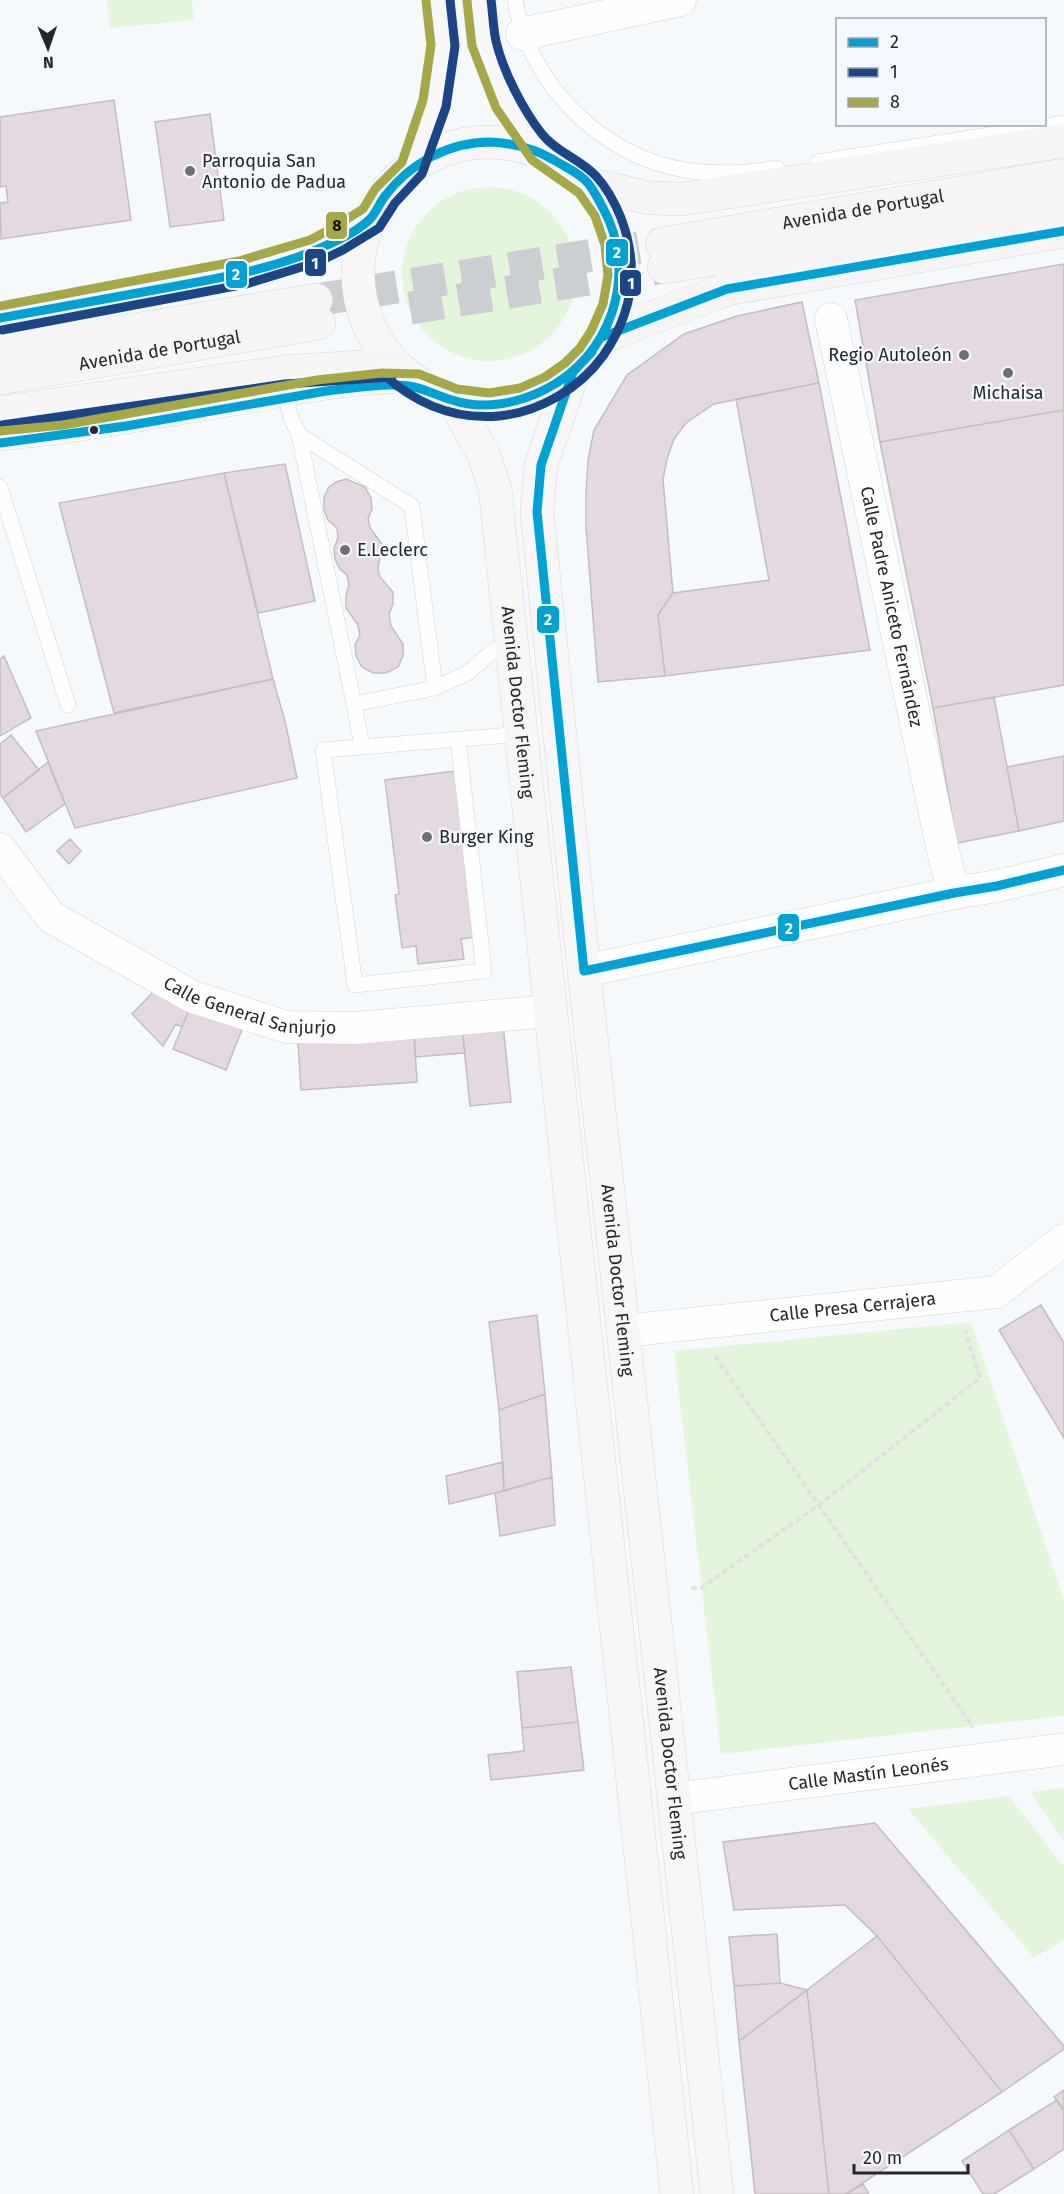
<svg xmlns="http://www.w3.org/2000/svg" width="1064" height="2194" font-family="'Fira Sans',sans-serif">
<style>
.green{fill:#e3f6dc}
.building{fill:#e4d8e1;stroke:#c0bfc1;stroke-width:1.5}
.lines{fill:none;stroke-linecap:round;stroke-linejoin:round}
.trunk-tunnel{stroke:#cccfd1;stroke-width:33;stroke-dasharray:33 16;stroke-linecap:butt}
.service-casing{stroke:#d1d3d4;stroke-width:16}
.minor-casing{stroke:#d1d3d4;stroke-width:33}
.primary-casing{stroke:#d4d6d7;stroke-width:34}
.trunk-casing{stroke:#d4d6d7;stroke-width:34}
.path{stroke:#e0e1e2;stroke-width:4;stroke-dasharray:6 3;stroke-linecap:butt}
.service{stroke:#fefefe;stroke-width:15}
.minor{stroke:#fefefe;stroke-width:32}
.primary{stroke:#f8f6f7;stroke-width:33}
.trunk{stroke:#f6f4f4;stroke-width:33}
.bus-1-casing{stroke:#f3f9fe;stroke-width:14}
.bus-2-casing{stroke:#f3f9fe;stroke-width:14}
.bus-3-casing{stroke:#f3f9fe;stroke-width:14}
.bus-1{stroke:#00a2d3;stroke-width:9}
.bus-2{stroke:#1c4586;stroke-width:9}
.bus-3{stroke:#a6a746;stroke-width:9}
.poi-dot{fill:#6e7072;stroke:#f3f9fe;stroke-width:2}
.bus-dot{fill:#252729;stroke:#f3f9fe;stroke-width:2}
.labels{text-anchor:middle;stroke-width:4.5;stroke-linejoin:round;paint-order:stroke}
.poi-label{font-size:18px;fill:#252729;stroke:#f3f9fe;text-anchor:start}
.street-label{font-size:18px;fill:#252729;stroke:#f3f9fe}
.line-badge{stroke:#f3f9fe;stroke-width:2}
.badge-label{font-size:16px;text-anchor:middle;font-weight:bold;fill:#fff}
.pale-badge-label{font-size:16px;text-anchor:middle;font-weight:bold;fill:#111}
</style>
<rect width="100%" height="100%" fill="#f6f9fb"/>
<path class="green" d="M107 0H192L194 20 110 28Z
M402 274a87 87 0 1 1 174 0a87 87 0 1 1-174 0Z
M971 1322 1064 1600V1716L721 1754 674 1351Z
M1064 1788V1842L1030 1792Z
M1009 1796 1064 1867V1940L1034 1958 908 1809Z"/>
<path class="building" d="M114 100 131 220 1 239 0 203 8 202 6 186 0 187V117Z
M210 114 224 220 170 227 155 122Z
M1064 264V410L880 442 855 300Z
M802 302 819 383 714 404 686 423 674 439 667 459 663 479 673 593 658 615 665 676 598 682 586 527V493L588 460 594 430 627 375 684 334 737 316Z
M819 383 870 650 665 676 658 615 673 593 769 580 736 399Z
M1064 410V685L933 708 880 442Z
M285 464 315 601 258 613 224 473Z
M224 473 273 679 114 713 59 503Z
M346 479 365 487 371 498 372 509 368 519 370 528 382 544 378 569 380 577 393 592V604L389 614 391 626 403 644V656L398 667 386 673H373L362 667 356 656 355 645 360 635 358 625 346 608V595L349 585 347 575 340 569 335 559 334 548 338 538 337 528 328 520 324 510V497L329 487 336 482Z
M4 656 31 718 0 736V659Z
M273 679 285 721 297 778 75 828 36 731Z
M994 697 1019 831 957 843 933 708Z
M11 735 39 770 3 798 0 794V744Z
M1064 756V821L1019 831 1007 767Z
M48 762 65 804 26 832 3 798Z
M455 771 474 937 461 939 464 959 418 964 416 946 402 948 395 895 399 894 385 780Z
M70 839 81 851 69 864 57 851Z
M157 988 191 1005 182 1027 176 1024 163 1046 132 1014Z
M191 1005 243 1027 226 1070 173 1049Z
M503 1024 511 1102 470 1106 462 1028Z
M462 1028 465 1053 415 1057 414 1033Z
M414 1033 417 1082 301 1090 298 1042Z
M1041 1305 1064 1343V1438L999 1330Z
M537 1315 545 1394 499 1410 489 1322Z
M545 1394 552 1477 504 1491 499 1410Z
M503 1462 504 1491 449 1504 446 1476Z
M552 1477 555 1525 500 1536 495 1493Z
M571 1667 578 1722 522 1728 517 1672Z
M578 1722 584 1770 491 1780 488 1755 524 1751 522 1728Z
M875 1823 1064 2046V2049L1002 2092 877 1936 845 1905 734 1910 723 1842Z
M777 1934 780 1983 734 1986 729 1937Z
M877 1936 1002 2092 846 2194H829L807 1990Z
M780 1983 807 1990 739 2041 734 1986Z
M807 1990 829 2194H755L739 2041Z
M1064 2090V2111L1054 2097Z
M1057 2100 1064 2111V2149L1034 2169 1009 2130Z
M1009 2130 1034 2169 994 2194H983L962 2161Z
M863 2184 869 2194H846Z"/>
<g class="lines">
<path class="trunk-tunnel" d="M316 300 662 244
M410 308 664 267"/>
<defs>
<path id="service" d="M515 0C529 84 601 156 685 170 716 175 747 173 777 168
M818 162 1064 123
M286 398 291 418 299 435 412 506 435 688 469 672 487 656 510 642
M299 435 354 704 435 688
M0 443C82 435 163 420 244 406 302 396 358 384 417 386
M0 487 68 705
M354 704 362 746
M458 739 484 971 355 985 323 750 522 734"/>
<g id="minor">
<path d="M522 34 680 0"/>
<path id="s1" d="M831 319 943 851 954 893"/>
<path id="s2" d="M0 849 51 917 193 997 287 1027 355 1028 551 1011"/>
<path d="M584 971 954 893 997 886 1064 870"/>
<path id="s3" d="M624 1331 996 1292 1064 1240"/>
<path id="s4" d="M674 1799 1064 1749"/>
</g>
<g id="primary">
<path d="M479 0 484 43 506 102 540 151"/>
<circle cx="489" cy="273" r="131"/>
<path d="M412 168 435 103 443 45 438 0"/>
<path id="s5" d="M573 372 541 465 537 512 584 971 717 2194"/>
<path id="s6" d="M454 401 484 455 495 489 677 2194"/>
</g>
<g id="trunk">
<path d="M588 184 650 198 682 199 1064 141"/>
<path id="s7" d="M662 244 1064 175"/>
<path d="M664 267 1064 201"/>
<path d="M0 318 242 273 314 251 337 240 372 218"/>
<path d="M602 337 727 289 1064 231"/>
<path d="M0 352 316 300"/>
<path id="s8" d="M0 378 319 323"/>
<path d="M0 413 284 372 391 365"/>
</g>
</defs>
<use href="#service" class="service-casing"/>
<use href="#minor" class="minor-casing"/>
<use href="#primary" class="primary-casing"/>
<use href="#trunk" class="trunk-casing"/>
<path class="path" d="M715 1356 973 1727
M691 1588H701L819 1505 980 1378 965 1331"/>
<use href="#service" class="service"/>
<use href="#minor" class="minor"/>
<use href="#primary" class="primary"/>
<use href="#trunk" class="trunk"/>
<defs>
<path id="bus-1" d="M0 318C55 308 110 298 165 288 220 278 276 269 327 245 341 239 358 231 370 219 376 213 379 204 385 196 410 163 449 142 490 142 513 143 535 149 554 160 565 167 578 172 587 182 594 190 599 201 604 210 639 276 610 358 544 390 516 404 482 410 452 400 437 396 424 388 409 386 382 383 353 388 326 391L126 426 0 443
M602 337 727 289 1064 231
M592 352 573 372 541 465 537 512 584 971 954 893 997 886 1064 870"/>
<path id="bus-2" d="M2 330 246 284 318 262 343 250 379 228 395 203 422 174 446 107 455 46 450 0
M383 374C416 404 454 420 499 416 539 412 579 389 603 356 633 313 640 268 621 218 615 203 607 188 596 176 580 159 556 152 542 134 523 110 503 71 496 41 493 27 493 14 491 0
M2 425 285 384 392 377"/>
<path id="bus-3" d="M0 306 239 261 310 240 331 229 363 209 375 189 402 162 423 100 431 45 426 1
M0 431 63 425 317 380 382 373 419 374 457 389 489 393 520 388 545 377 565 363 580 348 591 331 603 304 608 275 605 245 595 216 579 193 532 160 496 108 472 46 467 1"/>
</defs>
<use href="#bus-1" class="bus-1-casing"/>
<use href="#bus-2" class="bus-2-casing"/>
<use href="#bus-3" class="bus-3-casing"/>
<use href="#bus-1" class="bus-1"/>
<use href="#bus-2" class="bus-2"/>
<use href="#bus-3" class="bus-3"/>
</g>
<g class="poi-dot">
<circle cx="190" cy="171" r="6"/>
<circle cx="964" cy="355" r="6"/>
<circle cx="1008" cy="373" r="6"/>
<circle cx="345" cy="550" r="6"/>
<circle cx="427" cy="837" r="6"/>
</g>
<circle class="bus-dot" cx="94" cy="430" r="5"/>
<g class="labels">
<g class="poi-label">
<text x="202" y="167">Parroquia San<tspan x="202" dy="21">Antonio de Padua</tspan></text>
<text x="952" y="361" text-anchor="end">Regio Autoleón</text>
<text x="1008" y="399" text-anchor="middle">Michaisa</text>
<text x="357" y="556">E.Leclerc</text>
<text x="439" y="843">Burger King</text>
</g>
<g class="street-label">
<text dy="6" stroke="none"><textPath href="#s7" startOffset="204">Avenida de Portugal</textPath></text>
<text dy="6" stroke="none"><textPath href="#s8" startOffset="162">Avenida de Portugal</textPath></text>
<text dy="6" stroke="none"><textPath href="#s1" startOffset="294">Calle Padre Aniceto Fernández</textPath></text>
<text dy="6" stroke="none"><textPath href="#s6" startOffset="312">Avenida Doctor Fleming</textPath></text>
<text dy="6" stroke="none"><textPath href="#s2" startOffset="306">Calle General Sanjurjo</textPath></text>
<text dy="6" stroke="none"><textPath href="#s5" startOffset="918">Avenida Doctor Fleming</textPath></text>
<text dy="6" stroke="none"><textPath href="#s3" startOffset="230">Calle Presa Cerrajera</textPath></text>
<text dy="6" stroke="none"><textPath href="#s5" startOffset="1404">Avenida Doctor Fleming</textPath></text>
<text dy="6" stroke="none"><textPath href="#s4" startOffset="196">Calle Mastín Leonés</textPath></text>
</g>
</g>
<g class="line-badge">
<rect x="325" y="211" width="23" height="29" rx="6" fill="#a6a746"/>
<rect x="605" y="238" width="24" height="29" rx="6" fill="#00a2d3"/>
<rect x="304" y="248" width="23" height="29" rx="6" fill="#1c4586"/>
<rect x="225" y="260" width="23" height="29" rx="6" fill="#00a2d3"/>
<rect x="619" y="269" width="23" height="28" rx="6" fill="#1c4586"/>
<rect x="536" y="605" width="24" height="29" rx="6" fill="#00a2d3"/>
<rect x="777" y="913" width="23" height="29" rx="6" fill="#00a2d3"/>
</g>
<g class="badge-label">
<text x="617" y="258">2</text>
<text x="315" y="269">1</text>
<text x="236" y="280">2</text>
<text x="631" y="289">1</text>
<text x="548" y="625">2</text>
<text x="789" y="934">2</text>
</g>
<g class="pale-badge-label">
<text x="337" y="231">8</text>
</g>
<rect x="836" y="18" width="210" height="108" fill="#f3f9fe" stroke="#a1a5a9" stroke-width="1.5"/>
<rect x="848" y="38" width="30" height="9" fill="#00a2d3" stroke="#a1a5a9" stroke-width="1.5"/>
<text x="890" y="48" font-size="18" fill="#252729">2</text>
<rect x="848" y="68" width="30" height="9" fill="#1c4586" stroke="#a1a5a9" stroke-width="1.5"/>
<text x="890" y="78" font-size="18" fill="#252729">1</text>
<rect x="848" y="98" width="30" height="9" fill="#a6a746" stroke="#a1a5a9" stroke-width="1.5"/>
<text x="890" y="108" font-size="18" fill="#252729">8</text>
<g transform="translate(48 48) rotate(178)" stroke="#f3f9fe" stroke-width="4.5" paint-order="stroke">
<path d="M0-4.5L10 22L0 15L-10 22Z" fill="#252729"/>
<text y="-9" font-size="16" font-weight="bold" text-anchor="middle" fill="#252729">N</text>
</g>
<path d="M854 2164v9h114v-9" fill="none" stroke="#252729" stroke-width="3"/>
<text x="863" y="2164" font-size="18" fill="#252729" stroke="#f3f9fe" stroke-width="4.5" paint-order="stroke">20 m</text>
</svg>
